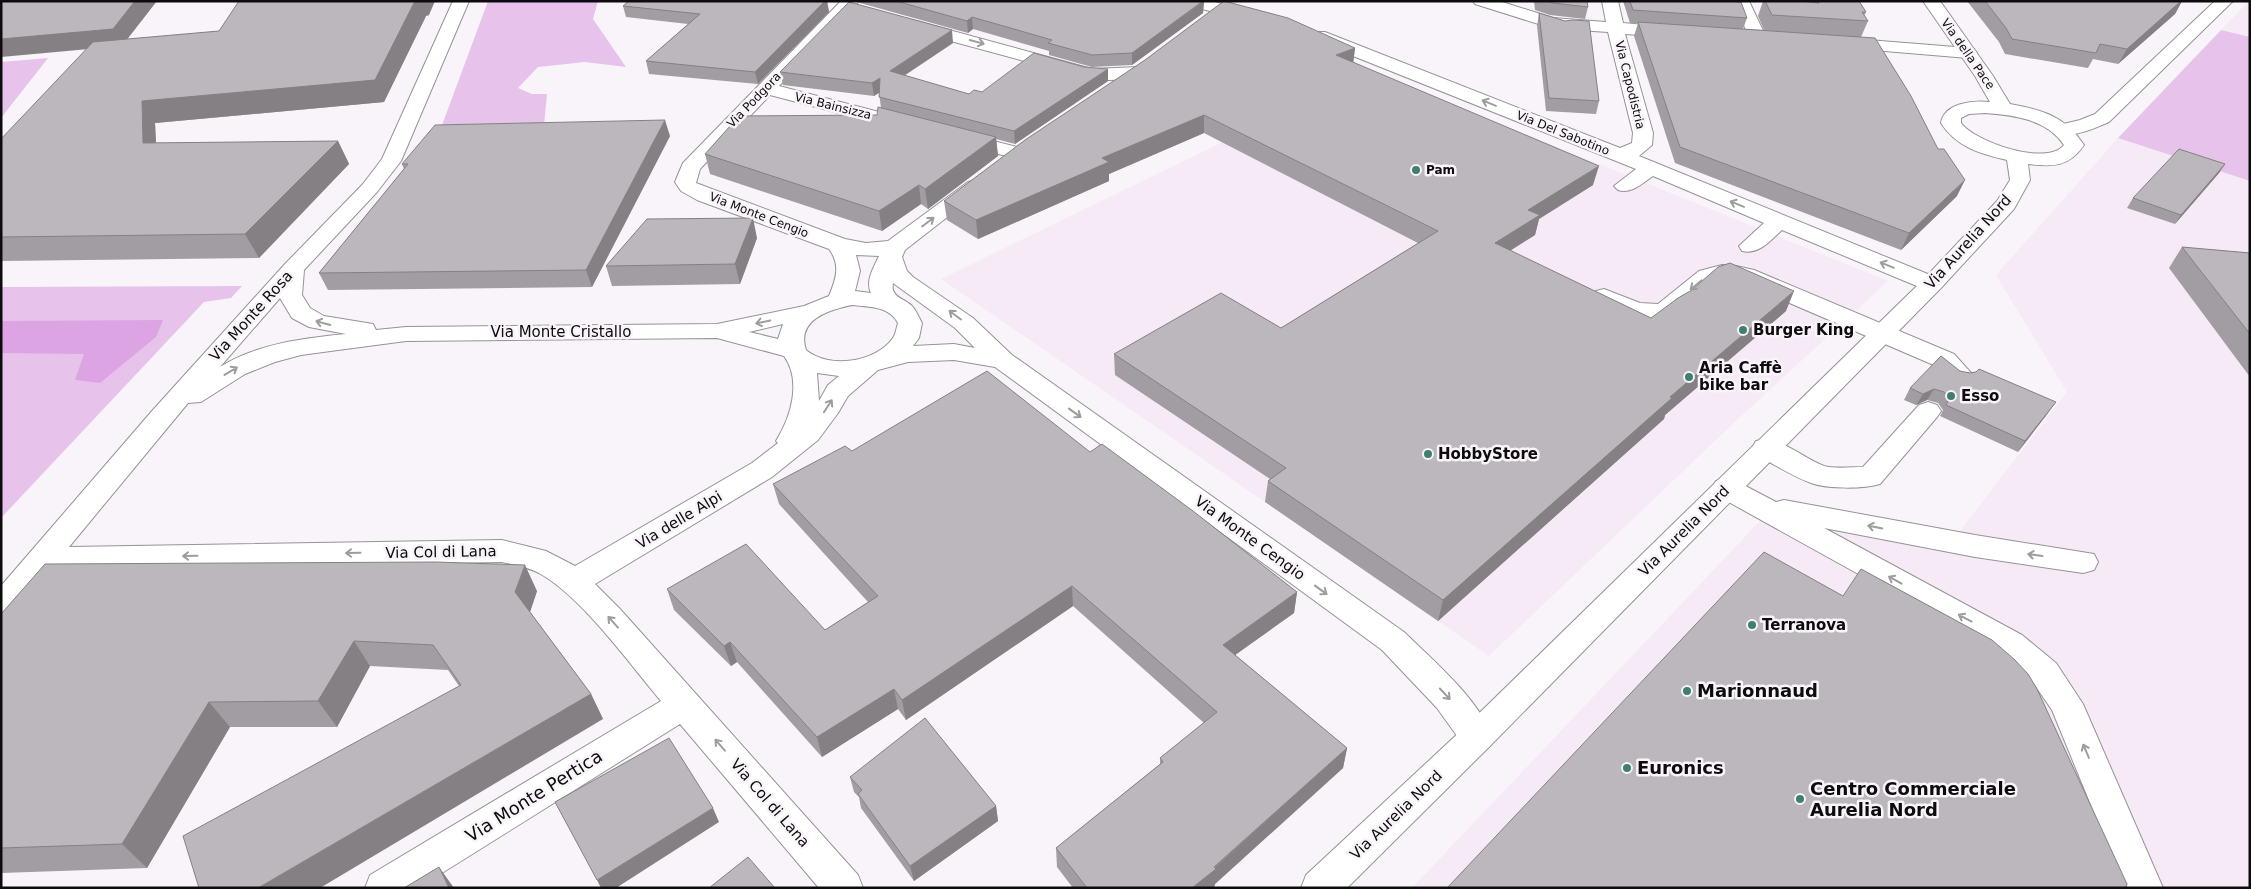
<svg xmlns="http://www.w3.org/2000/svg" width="2251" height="889" font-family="'DejaVu Sans',sans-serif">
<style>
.built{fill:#f5eaf6}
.green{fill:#e7c3eb}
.forest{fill:#dda4e4}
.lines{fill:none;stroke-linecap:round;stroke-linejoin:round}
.minor-casing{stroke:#969297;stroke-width:2}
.major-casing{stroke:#969297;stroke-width:2}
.minor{fill:#fff;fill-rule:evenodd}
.major{fill:#fff;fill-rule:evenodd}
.wall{fill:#a29da2}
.shaded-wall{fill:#848084}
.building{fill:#bcb7bc;stroke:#848084}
.oneway{stroke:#9e9d9e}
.poi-dot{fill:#407f6d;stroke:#f8f4f9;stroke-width:2}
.labels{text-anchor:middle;stroke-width:5;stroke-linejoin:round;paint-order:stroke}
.far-street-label{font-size:12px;fill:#0d0b0d;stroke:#f8f4f9}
.far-poi-label{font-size:12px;font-weight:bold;fill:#0d0b0d;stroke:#f8f4f9;text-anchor:start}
.street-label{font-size:15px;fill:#0d0b0d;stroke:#f8f4f9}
.poi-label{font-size:15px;font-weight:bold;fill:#0d0b0d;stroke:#f8f4f9;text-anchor:start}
.near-poi-label{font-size:18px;font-weight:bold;fill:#0d0b0d;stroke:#f8f4f9;text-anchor:start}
.near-street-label{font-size:18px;fill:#0d0b0d;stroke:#f8f4f9}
</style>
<rect width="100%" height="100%" fill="#f8f4f9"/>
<path class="built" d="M2249 1 2250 37 2221 30Z
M1369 71 1888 281 1739 418 1489 656 941 279Z
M2118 138 2250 181V888H1412L1779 501 1956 536 2067 392 1996 275Z"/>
<path class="green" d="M488 1H598L593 19 626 67 585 62 538 67 518 88 532 94H547L543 135 438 136Z
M2221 30 2250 37V181L2118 138Z
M48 58 1 118V62Z
M242 286 231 298 204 302 1 518V287Z"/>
<path class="forest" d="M163 320 156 337 100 383 75 380 84 354 1 353V321Z"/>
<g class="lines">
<defs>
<path id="minor" d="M453 1H469L401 161 377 192 304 270 302 295 310 308 324 316 373 324 376 330 406 327 717 324 804 306 829 296C836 279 841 265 829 249L697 200 681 191 675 182 683 163 841 1H859L779 86 910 120 913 124 910 128 903 130 770 95 700 169 696 183 845 239 866 243 888 241 968 182 975 180 982 182 986 186 982 190 905 250 902 257 907 271 913 277 973 318 1012 355 1404 632C1437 664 1474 695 1494 737L1489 747 1477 752 1465 747 1437 708 1382 650 995 367 954 360 908 362 878 370 848 396 838 413 818 440 772 477 595 584 620 609 858 875 863 888H819L680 724 418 888H365L370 875 661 701C628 662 582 597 539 573 527 567 515 565 502 562L50 570 12 617 1 620V586L152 411 285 264 363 184 382 159ZM856 255 879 256C874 267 865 281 871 293L855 291 860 271ZM893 283 955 328 975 348 954 344 913 346 919 338 922 323C919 318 916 310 912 306 904 298 890 297 893 283ZM280 298 292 318 309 327 346 334C304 338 256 344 220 367ZM852 305C870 307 889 306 898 323 896 329 896 334 893 338 875 363 829 369 806 350 796 320 828 310 852 305ZM783 324 778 339 749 332ZM717 338 784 356C802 381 791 417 776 441L778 443 752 463 575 566 546 551 502 540 69 547 188 403 201 402 245 374 275 362 301 355 338 350 406 341ZM817 373 839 376 828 385 819 401Z
M1179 1H1210L1258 12 1260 16 1258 20 1252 21 1181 4Z
M1473 1H1499L1553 18 1606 22 1602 1H1618L1623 23 1679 28 1682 32 1679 36 1673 37 1625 34 1653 133 1652 145 1639 156 1940 279 1944 284 1940 289 1932 291 1924 289 1782 230C1770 241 1759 255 1742 251L1739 246 1764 223 1653 176C1641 184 1632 194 1618 190L1614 186 1636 169 1313 40 1310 36 1313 32H1325L1620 148 1632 143 1633 133 1608 32 1578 30 1570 34 1475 4Z
M1733 1H1749L1766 37 1763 41H1751Z
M2215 1H2233L2109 122C2093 129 2072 138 2055 134L2052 130 2055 126 2080 120 2095 114Z
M916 21 1092 69 1138 67 1144 68 1147 72 1144 76C1127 80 1108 81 1091 79L910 30 907 26 910 22Z
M1843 38 1968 48 1974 49 1977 53 1974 57 1968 58 1837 47 1834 43 1837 39Z
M962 133 1025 149 1028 153 1025 157 1018 159 955 143 952 139 955 135Z
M1722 265 1736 266 1754 270 1954 354 1973 375 1969 381C1953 385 1947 377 1936 366L1736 280C1706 276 1698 302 1675 314 1659 322 1638 318 1622 313 1612 309 1598 305 1592 296L1596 291 1604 289 1640 303 1658 304 1699 271Z
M1928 402 1937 405 1941 411 1937 417 1880 484C1864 489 1827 489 1811 483 1792 476 1774 464 1756 455L1752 448 1756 441C1780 435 1802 458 1824 466 1835 469 1851 467 1863 467L1919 405Z
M1726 478 1736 481 1776 502 1784 500 1975 535 2094 554 2098 562 2094 570 2083 573 1975 557 1824 528 2022 635 2056 663 2083 704 2163 888H2125L2052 710 2032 681 2000 653 1981 642 1716 495 1712 488 1716 481Z"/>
<path id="major" d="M1923 1H1940L1993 76 2010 104C2043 110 2065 116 2084 145 2069 167 2053 167 2028 164L2030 180 2014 209 1940 289 1489 747 1347 888H1301L1306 875 1465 727 1924 279 1997 201 2010 180 2007 160C1981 154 1956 147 1941 123 1944 103 1973 100 1990 102L1975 76ZM1985 113C2013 115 2047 119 2064 145 2047 167 1975 142 1961 123V118L1969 114Z"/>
</defs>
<use href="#minor" class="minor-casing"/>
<use href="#major" class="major-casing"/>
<use href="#minor" class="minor"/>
<use href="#major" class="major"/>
</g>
<path class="wall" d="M629 1H827L829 12 758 84 649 74 646 61 688 24 626 17 623 6Z
M860 1H1204L1203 13 1132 65 1092 67 1049 55V51L973 29 968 33 860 3Z
M1534 1H1587L1588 7 1585 19 1550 15 1535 10Z
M1623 1H1725L1747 18 1743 29 1764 30 1758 16 1763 1H1859L1866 12 1864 16 1868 21 1861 37 1957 196 1901 250 1675 163 1634 36 1638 23H1630Z
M1967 1H2182L2175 14 2118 64 2093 59 2088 68 2005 54 1999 42Z
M1539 13 1599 101 1596 114 1546 111 1537 26Z
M429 15 426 16 384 102 155 123 156 143 338 141 349 164 259 258 1 261V139L128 39 219 31Z
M953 43 904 76 969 94 1108 81 1015 144 996 139 998 156 928 209 921 204 882 231 710 174 705 154 877 115 881 108 879 92 874 96 783 85 780 72Z
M1355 48 1353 62 1593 185 1539 219 1535 235 1510 251 1651 318 1786 311 1665 415 1664 419 1438 621 1265 502 1268 481 1270 479 1115 375 1114 354 1281 328 1418 243 1204 133 1109 174V181L978 239 947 220 944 201Z
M670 136 592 287 328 290 319 273 404 169 402 164Z
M2225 164 2219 173 2175 224 2127 208 2133 198Z
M757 238 740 284 612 286 606 266Z
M2182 247 2250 253V377L2169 268Z
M1960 371 2048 413 2018 452 1940 416 1943 410 1938 403 1927 400 1916 405 1904 400 1910 388Z
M852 451 1090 452 1297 592 1294 613 1235 655 1347 748 1343 768 1215 884 1214 888H1073L1057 867 1056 848 1160 764V758L1204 723 1073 606 906 720 898 709 822 757 737 662 731 666 674 610 667 589 825 630 868 602 779 504 773 484Z
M537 591 530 612 591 694 603 719 459 686 448 670 370 666 337 727H230L147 868 1 873V614Z
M850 777 996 806 998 821 914 881 861 808 859 797 854 792Z"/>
<path class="shaded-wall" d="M135 1H157L122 46 1 57V39Z
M415 1H435L429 15 426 16 384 102 155 123 157 166 143 143 142 101Z
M825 1H827L829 12 758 84 755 72Z
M1204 1 1203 13 1132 65V53Z
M2181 1H2182L2175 14 2118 64 2127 49Z
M972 17 973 29 968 33 967 21Z
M952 30 953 43 891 84 890 71Z
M1355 48 1353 65 1336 55Z
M1108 69V81L1015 144 1014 131Z
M880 78 882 91 874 96 872 83Z
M1204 115V133L1109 174V181L978 239 976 220 1102 158Z
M665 120 670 136 592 287 586 270Z
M996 137 998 156 928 209 925 189Z
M338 141 349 164 259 258 245 234Z
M2225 164 2219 173 2175 224 2181 215Z
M1599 166 1593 185 1539 219 1535 235 1490 263 1495 243 1528 210Z
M1965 180 1957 196 1901 250 1909 233Z
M919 185 921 204 882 231 879 211Z
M753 218 757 238 740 284 735 264Z
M1794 291 1786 311 1665 415 1664 419 1438 621 1443 600 1670 397Z
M1934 389 1927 400 1916 405 1923 394Z
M2056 402 2048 413 2018 452 2025 441Z
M525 565 537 591 528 618 515 592Z
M1072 586 1073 606 906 720 902 700Z
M1297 592 1294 613 1221 665 1223 645Z
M354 641 370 666 337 727 318 701Z
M730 642 737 662 731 666 724 646Z
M894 689 898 709 822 757 817 737Z
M591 694 603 719 320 888H258Z
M209 702 230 727 147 868 122 844Z
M1347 748 1343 768 1215 884 1214 888H1192Z
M996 806 998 821 914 881 910 866Z
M713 808 719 822 616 888H601L597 880Z
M439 867 454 888H449Z"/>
<path class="building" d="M1 1H135L113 29 1 39Z
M239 1H415L375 80 142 101 143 143 338 141 245 234 1 237V139L93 42 219 31Z
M629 1H825L755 72 646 61 700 14 623 6Z
M896 1H1203L1132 53 1092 55 1048 43 1052 40 972 17 967 21Z
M1224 1 1288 18 1355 48 1336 55 1599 166 1528 210 1540 215 1495 243 1651 318 1678 298 1692 290 1718 267 1730 263 1794 291 1670 397 1672 398 1443 600 1268 481 1286 468 1114 354 1221 293 1281 328 1438 231 1204 115 1102 158 1109 162 976 220 944 201 1025 140 1145 60Z
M1548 1H1587L1588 7 1553 3Z
M1630 1H1725L1741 2 1747 18 1633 10Z
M1765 1H1800L1819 3 1818 1H1859L1866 12H1862L1868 21 1772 15Z
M1985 1H2181L2127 49 2100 44 2096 53 2012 39 2006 28Z
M849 2 952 30 890 71 969 94 974 90 982 92 1034 53 1084 67 1108 69 1014 131 879 97 880 78 872 83 780 72Z
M1539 13 1565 21 1573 20 1589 21 1599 101 1549 98Z
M1638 22 1875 38 1911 96 1938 149H1944L1965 180 1909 233 1680 147Z
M878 107 996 137 925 189 919 185 879 211 705 154 739 116 877 115Z
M665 120 586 270 319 273 408 164H402L435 125Z
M2179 149 2225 164 2181 215 2133 198Z
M753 218 735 264 606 266 647 219Z
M2182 247 2250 253V334Z
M1941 356 1960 371 1970 373 1976 372 1979 369 2056 402 2025 441 1946 405 1949 399 1944 392 1934 389 1923 394 1910 388Z
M987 371 1090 452 1102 444 1193 511 1297 592 1223 645 1347 748 1214 867 1216 869 1192 888H1087L1056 848 1163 762 1160 758 1217 712 1072 586 902 700 894 689 817 737 730 642 724 646 667 589 746 544 825 630 878 596 773 484 845 446 852 451Z
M1764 552 1843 596 1861 569 1992 640 2015 660 2028 674 2037 689 2127 884 2126 888H1447Z
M436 562 525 565 515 592 591 694 258 888H199L183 836 461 685 433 645 354 641 318 701 209 702 122 844 1 848V614L45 564Z
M925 718 996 806 910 866 858 794 862 790 850 777Z
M669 738 713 808 597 880 555 802Z
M748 857 775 888H709Z
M439 867 449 888H404Z"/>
<defs><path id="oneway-shaft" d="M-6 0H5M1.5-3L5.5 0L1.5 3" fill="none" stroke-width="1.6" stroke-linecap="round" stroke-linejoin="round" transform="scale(1.25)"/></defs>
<g class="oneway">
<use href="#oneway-shaft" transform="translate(977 42) rotate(15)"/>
<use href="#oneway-shaft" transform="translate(1489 103) rotate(-158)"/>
<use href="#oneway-shaft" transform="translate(1737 204) rotate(-158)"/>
<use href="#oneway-shaft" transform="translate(928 222) rotate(-37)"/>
<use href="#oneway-shaft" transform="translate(1887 265) rotate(-158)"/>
<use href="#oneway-shaft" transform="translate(1696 285) rotate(141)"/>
<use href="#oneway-shaft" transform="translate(955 315) rotate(-143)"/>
<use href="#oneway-shaft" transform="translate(763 322) rotate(169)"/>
<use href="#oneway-shaft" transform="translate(323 323) rotate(-165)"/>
<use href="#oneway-shaft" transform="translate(231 371) rotate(-31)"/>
<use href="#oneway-shaft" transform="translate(828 406) rotate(-57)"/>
<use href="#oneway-shaft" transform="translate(1075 413) rotate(36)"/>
<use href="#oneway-shaft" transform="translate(1875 527) rotate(-169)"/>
<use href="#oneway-shaft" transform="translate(353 553) rotate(179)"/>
<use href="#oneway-shaft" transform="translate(2035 555) rotate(-172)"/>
<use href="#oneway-shaft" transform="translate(190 556) rotate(179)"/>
<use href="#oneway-shaft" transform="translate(1895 580) rotate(-151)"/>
<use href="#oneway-shaft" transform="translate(1321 590) rotate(36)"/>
<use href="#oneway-shaft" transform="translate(1965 618) rotate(-152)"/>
<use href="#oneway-shaft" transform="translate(613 622) rotate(-132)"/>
<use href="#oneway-shaft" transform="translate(1445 694) rotate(47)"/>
<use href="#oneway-shaft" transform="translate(720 745) rotate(-131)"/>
<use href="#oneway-shaft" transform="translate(2086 751) rotate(-113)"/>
</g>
<g class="poi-dot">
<circle cx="1416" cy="170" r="5"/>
<circle cx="1743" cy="330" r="5"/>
<circle cx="1689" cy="377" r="5"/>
<circle cx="1951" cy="396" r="5"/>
<circle cx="1428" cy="454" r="5"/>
<circle cx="1752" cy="625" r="5"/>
<circle cx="1687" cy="691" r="5"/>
<circle cx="1627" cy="768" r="5"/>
<circle cx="1800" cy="799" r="5"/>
</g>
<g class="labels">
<g class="far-street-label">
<text transform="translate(1968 54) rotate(55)" y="4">Via della Pace</text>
<text transform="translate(1630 85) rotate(76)" y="4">Via Capodistria</text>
<text transform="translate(754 100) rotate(-46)" y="4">Via Podgora</text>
<text transform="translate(833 106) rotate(14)" y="4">Via Bainsizza</text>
<text transform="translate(1563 133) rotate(22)" y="4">Via Del Sabotino</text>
<text transform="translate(759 215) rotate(21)" y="4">Via Monte Cengio</text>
</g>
<g class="far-poi-label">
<text x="1426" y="174">Pam</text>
</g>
<g class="street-label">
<text transform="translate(1968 242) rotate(-48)" y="5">Via Aurelia Nord</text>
<text transform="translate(251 316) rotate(-48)" y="5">Via Monte Rosa</text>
<text x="561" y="337">Via Monte Cristallo</text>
<text transform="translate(679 520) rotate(-31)" y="5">Via delle Alpi</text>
<text transform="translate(1684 531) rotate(-45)" y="5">Via Aurelia Nord</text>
<text transform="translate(1250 538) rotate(36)" y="5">Via Monte Cengio</text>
<text transform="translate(441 552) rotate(-1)" y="5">Via Col di Lana</text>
<text transform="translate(770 803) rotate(49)" y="5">Via Col di Lana</text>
<text transform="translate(1396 815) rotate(-44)" y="5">Via Aurelia Nord</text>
</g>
<g class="poi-label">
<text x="1753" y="335">Burger King</text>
<text x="1699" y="373">Aria Caffè<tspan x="1699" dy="17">bike bar</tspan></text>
<text x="1961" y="401">Esso</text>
<text x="1438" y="459">HobbyStore</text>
<text x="1762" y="630">Terranova</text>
</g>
<g class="near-poi-label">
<text x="1697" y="697">Marionnaud</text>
<text x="1637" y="774">Euronics</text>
<text x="1810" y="795">Centro Commerciale<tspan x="1810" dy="21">Aurelia Nord</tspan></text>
</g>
<g class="near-street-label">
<text transform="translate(534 796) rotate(-32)" y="6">Via Monte Pertica</text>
</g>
</g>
<rect width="2251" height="889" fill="none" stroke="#0d0b0d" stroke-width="5"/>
</svg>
